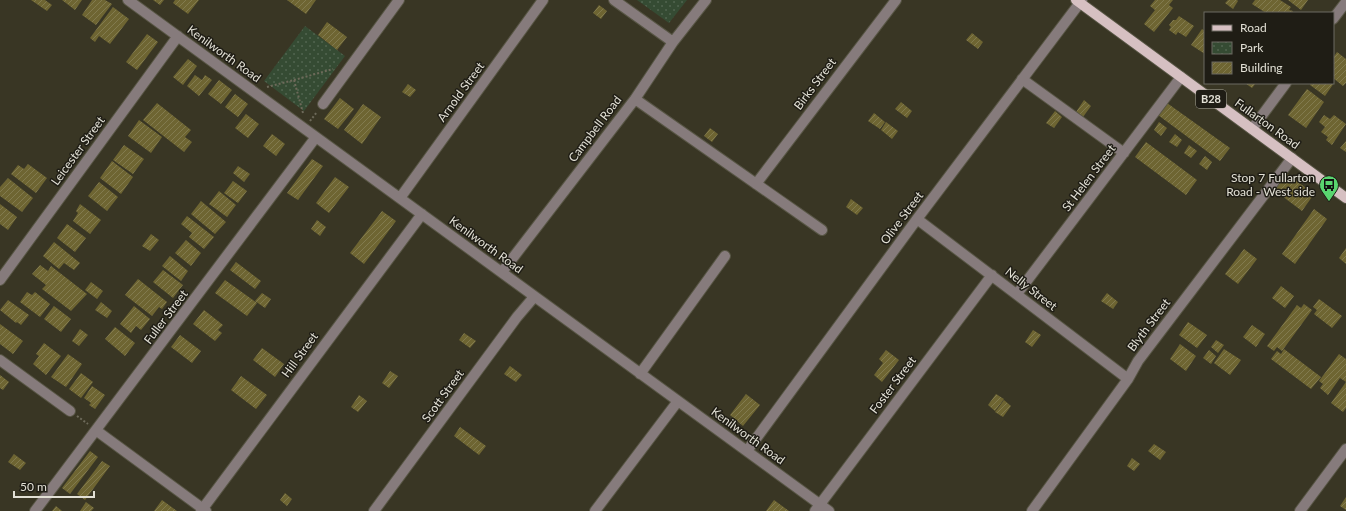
<svg xmlns="http://www.w3.org/2000/svg" width="1346" height="511" font-family="Lato,sans-serif">
<style>
.park{fill:url(#park-dots)}
.building{fill:url(#building-hatch)}
.lines{fill:none;stroke-linecap:round;stroke-linejoin:round}
.minor-casing{stroke:#575544;stroke-width:12}
.major-casing{stroke:#575544;stroke-width:12}
.path{stroke:#6d6a5a;stroke-width:2;stroke-dasharray:2 2;stroke-linecap:butt}
.minor{stroke:#867b7c;stroke-width:10}
.major{stroke:#d6c0c2;stroke-width:10}
.labels{text-anchor:middle;stroke-width:3;stroke-linejoin:round;paint-order:stroke}
.shield{fill:#1f1d15;stroke:#a8a69b;stroke-width:1}
.shield-label{font-size:11px;font-weight:bold;fill:#e2e0d5}
.street-label{font-size:12px;fill:#e2e0d5;stroke:#1f1d15}
.poi-label{font-size:12px;fill:#e2e0d5;stroke:#1f1d15;text-anchor:end}
</style>
<defs>
<pattern id="park-dots" width="8" height="8" patternUnits="userSpaceOnUse"><rect width="8" height="8" fill="#354b33"/><path d="M2 2h.1M6 6h.1" fill="none" stroke="#526550" stroke-width="1.8" stroke-linecap="round"/></pattern>
<pattern id="building-hatch" width="6" height="6" patternUnits="userSpaceOnUse"><rect width="6" height="6" fill="#6e6532"/><path d="M-1 1l2-2M0 6l6-6M5 7l2-2" fill="none" stroke="#827b4f"/></pattern>
</defs>
<rect width="100%" height="100%" fill="#393624"/>
<path class="park" d="M637 0H687L669 23Z
M305 26 345 56 304 111 264 81Z"/>
<path class="building" d="M31 0H45L52 5 47 11Z
M62 0H82L75 10Z
M92 0H105L112 4 96 25 82 15Z
M153 0H164L160 5Z
M175 0H199L188 14 173 3Z
M287 0H316L306 14Z
M1155 0H1173L1169 5 1173 8 1154 32 1144 24 1155 10 1150 6Z
M1228 0H1237L1238 1 1233 9 1225 3Z
M1255 0H1280L1291 7 1289 10 1293 11 1292 13H1266L1252 4Z
M1288 0H1308L1301 10Z
M599 5 607 11 601 19 593 13Z
M113 7 129 19 110 44 99 36 95 42 90 38Z
M1179 16 1194 26 1186 37 1178 32 1176 35 1169 30 1171 27 1169 25 1173 20H1176Z
M327 22 347 37 337 50 318 35Z
M1202 29 1205 31V54L1191 45Z
M972 33 983 42 978 49 966 40Z
M147 34 158 42 137 70 126 62Z
M1337 52 1346 59V83L1343 86 1333 78V58Z
M188 59 197 66 183 85 173 77Z
M195 75 202 80 205 75 212 80 199 96 187 86Z
M219 80 232 90 221 104 208 94Z
M1245 83H1256L1252 88Z
M1311 83H1334L1325 96 1310 85Z
M408 84 416 90 410 97 402 92Z
M1307 89 1324 102 1306 128 1288 115Z
M235 94 248 104 238 117 225 107Z
M340 98 354 109 338 129 324 119Z
M1084 100 1091 106 1083 117 1076 112Z
M901 102 912 111 907 118 895 109Z
M157 103 191 130 185 137 192 142 184 152 143 120Z
M1167 103 1230 148 1220 161 1158 115Z
M363 104 381 117 362 144 344 130Z
M1055 111 1062 117 1054 128 1046 123Z
M874 113 885 122 880 129 868 121Z
M246 114 259 124 248 138 235 128Z
M1324 115 1330 119 1334 115 1346 124 1332 145 1326 140 1328 137 1321 132 1325 127 1319 122Z
M139 120 162 137 151 153 128 136Z
M886 122 898 131 892 139 881 130Z
M1159 122 1167 128 1161 136 1154 130Z
M710 128 718 134 712 142 704 136Z
M272 134 285 144 276 156 263 146Z
M1175 134 1182 140 1177 147 1169 142Z
M1346 141V152L1340 148Z
M1146 142 1197 180 1186 195 1135 157Z
M124 145 144 159 133 174 113 160Z
M1189 145 1197 151 1191 158 1184 153Z
M1205 156 1212 162 1207 170 1199 164Z
M312 159 323 166 298 200 287 193Z
M112 161 133 177 121 194 100 178Z
M28 164 47 178 36 193 11 174 18 165 24 169Z
M238 166 250 174 244 182 233 173Z
M1286 173 1314 194 1302 211 1274 190Z
M335 177 349 187 329 213 316 203Z
M8 178 33 198 22 212 0 196V187Z
M233 181 247 191 238 203 224 193Z
M99 182 118 197 107 211 88 196Z
M219 191 236 205 227 217 209 204Z
M851 199 863 208 857 215 846 207Z
M201 201 226 222 215 234 191 214Z
M0 204 17 217 8 230 0 224Z
M80 204 101 220 90 234 73 221 78 213 76 211Z
M1314 209 1327 219 1295 264 1282 254Z
M382 211 396 221 364 264 350 253Z
M187 216 214 237 204 249 189 237 192 233 181 224Z
M317 220 326 227 320 236 311 229Z
M67 224 86 238 75 252 57 238Z
M151 234 159 240 150 251 142 246Z
M186 240 201 253 191 266 175 253Z
M54 242 80 263 74 270 64 263 59 269 43 256Z
M1346 248V264L1339 258Z
M1244 249 1257 259 1238 284 1225 274Z
M170 256 188 271 181 281 162 266Z
M236 262 261 281 255 289 230 270Z
M40 265 48 271 51 266 87 294 71 311 42 289 46 285 32 274Z
M163 270 183 285 173 298 153 282Z
M138 279 167 302 162 309 159 307 152 316 125 295Z
M225 280 257 303 247 316 215 293Z
M91 282 103 291 97 299 85 290Z
M1281 286 1294 296 1285 308 1272 298Z
M27 292 32 295 35 292 50 304 40 317 20 302Z
M262 293 271 299 265 308 255 301Z
M1107 293 1118 302 1113 309 1101 301Z
M1319 299 1342 316 1332 328 1314 314 1317 310 1313 307Z
M8 300 29 315 21 325 17 322 16 323 0 310Z
M101 302 112 311 107 318 95 310Z
M1304 304 1312 310 1282 351 1277 347 1274 351 1267 346 1297 305 1301 308Z
M54 306 71 319 61 332 44 319Z
M134 306 150 319 141 330 136 326 131 333 120 324Z
M204 310 223 325 218 330 222 333 215 341 193 324Z
M1188 322 1207 335 1197 348 1179 335Z
M0 324 23 341 13 354 0 344Z
M1252 325 1265 334 1256 347 1243 337Z
M115 327 135 343 125 356 105 339Z
M80 329 88 335 79 346 72 341Z
M1033 330 1041 335 1032 347 1025 342Z
M464 333 476 341 470 348 459 340Z
M180 335 201 351 192 363 171 347Z
M1216 340 1224 345 1218 353 1211 347Z
M44 343 61 356 46 375 33 364 39 356 36 354Z
M1180 344 1196 356 1186 371 1170 359Z
M262 348 284 364 275 377 253 360Z
M1224 349 1241 360 1230 375 1214 363Z
M1284 349 1321 377 1311 389 1271 359 1277 351 1281 354Z
M886 350 899 360 882 382 874 375 883 363 879 359Z
M1209 350 1216 356 1211 364 1203 358Z
M68 354 82 364 66 387 51 377Z
M1339 354 1346 359V408L1343 412 1331 403 1346 382 1340 378 1328 395 1320 388 1323 384 1319 381Z
M510 366 522 375 516 382 504 374Z
M390 371 398 376 389 388 382 383Z
M81 373 93 382 81 398 69 389Z
M0 375 9 382 3 390 0 388Z
M241 376 267 395 256 409 231 390Z
M92 386 105 395 95 409 89 405 91 403 84 398Z
M746 394 760 405 743 426 730 415Z
M996 394 1004 399 995 411 988 405Z
M359 395 367 401 358 412 351 407Z
M1004 400 1011 406 1003 417 995 412Z
M460 427 486 446 479 455 454 436Z
M1154 444 1166 452 1160 460 1148 451Z
M90 451 98 457 70 494 62 488Z
M14 454 26 463 20 470 8 462Z
M1132 458 1140 464 1134 471 1127 466Z
M102 461 110 466 85 500 77 494Z
M285 493 292 499 287 506 280 500Z
M1346 497V510L1340 506Z
M162 500 177 511H154Z
M774 500 789 511H766Z
M86 502 94 508 91 511H80Z
M56 506 62 511H52Z"/>
<g class="lines">
<defs>
<path id="minor" d="M128 0 829 511
M614 0 673 42
M1333 19 1346 2
M1022 79 1124 153
M635 99 822 230
M323 104 399 0
M1252 129 1286 83
M756 184 896 0
M400 198 543 0
M917 219 1128 379
M502 272 635 99 673 42 706 0
M0 280 178 36
M1017 294 1181 77
M0 360 70 411
M640 374 725 256
M97 431 206 511
M747 451 917 219 1082 0
M35 511 316 137
M201 511 422 214
M374 511 517 317 534 297
M595 511 678 401
M815 511 992 275
M1032 511 1128 379 1138 361 1292 158
M1300 511 1346 449"/>
<path id="major" d="M1076 0 1346 198"/>
</defs>
<use href="#minor" class="minor-casing"/>
<use href="#major" class="major-casing"/>
<path class="path" d="M294 80 333 69
M267 87 294 80 303 113
M310 121 317 112
M77 416 88 424"/>
<use href="#minor" class="minor"/>
<use href="#major" class="major"/>
</g>
<defs>
<symbol id="bus-pin" viewBox="-11 -11 22 30"><path d="M0 17L-7.5 6A9.5 9.5 0 1 1 7.5 6Z" fill="#59d56f" stroke="#1f1d15"/><path d="M-5-6H5V4H4V6H2V4H-2V6H-4V4H-5ZM-3.5-4V0h7V-4ZM-3.5 1.2v1.5H-2V1.2ZM2 1.2v1.5H3.5V1.2Z" fill="#111"/></symbol>
</defs>
<g fill-rule="evenodd">
<use href="#bus-pin" x="1318" y="174" width="22" height="30"/>
</g>
<g class="labels">
<rect class="shield" x="1196" y="90" width="30" height="18" rx="3"/>
<g class="shield-label">
<text x="1211" y="103">B28</text>
</g>
<g class="street-label">
<text transform="translate(224 54) rotate(36)" y="4">Kenilworth Road</text>
<text transform="translate(815 84) rotate(-53)" y="4">Birks Street</text>
<text transform="translate(461 92) rotate(-54)" y="4">Arnold Street</text>
<text transform="translate(1267 124) rotate(36)" y="4">Fullarton Road</text>
<text transform="translate(595 129) rotate(-53)" y="4">Campbell Road</text>
<text transform="translate(78 151) rotate(-54)" y="4">Leicester Street</text>
<text transform="translate(1089 178) rotate(-53)" y="4">St Helen Street</text>
<text transform="translate(902 218) rotate(-53)" y="4">Olive Street</text>
<text transform="translate(486 245) rotate(36)" y="4">Kenilworth Road</text>
<text transform="translate(1031 289) rotate(38)" y="4">Nelly Street</text>
<text transform="translate(166 317) rotate(-53)" y="4">Fuller Street</text>
<text transform="translate(1149 325) rotate(-53)" y="4">Blyth Street</text>
<text transform="translate(300 355) rotate(-54)" y="4">Hill Street</text>
<text transform="translate(893 385) rotate(-53)" y="4">Foster Street</text>
<text transform="translate(443 396) rotate(-54)" y="4">Scott Street</text>
<text transform="translate(748 436) rotate(36)" y="4">Kenilworth Road</text>
</g>
<g class="poi-label">
<text x="1315" y="182">Stop 7 Fullarton<tspan x="1315" dy="14">Road - West side</tspan></text>
</g>
</g>
<rect x="1204" y="12" width="130" height="72" fill="#1f1d15" stroke="#6d6b62"/>
<rect x="1212" y="25" width="20" height="6" fill="#d6c0c2" stroke="#6d6b62"/>
<text x="1240" y="32" font-size="12" fill="#e2e0d5">Road</text>
<rect x="1212" y="42" width="20" height="12" fill="url(#park-dots)" stroke="#6d6b62"/>
<text x="1240" y="52" font-size="12" fill="#e2e0d5">Park</text>
<rect x="1212" y="62" width="20" height="12" fill="url(#building-hatch)" stroke="#6d6b62"/>
<text x="1240" y="72" font-size="12" fill="#e2e0d5">Building</text>
<path d="M14 491v6h80v-6" fill="none" stroke="#e2e0d5" stroke-width="2"/>
<text x="20" y="491" font-size="12" fill="#e2e0d5" stroke="#1f1d15" stroke-width="3" paint-order="stroke">50 m</text>
</svg>
